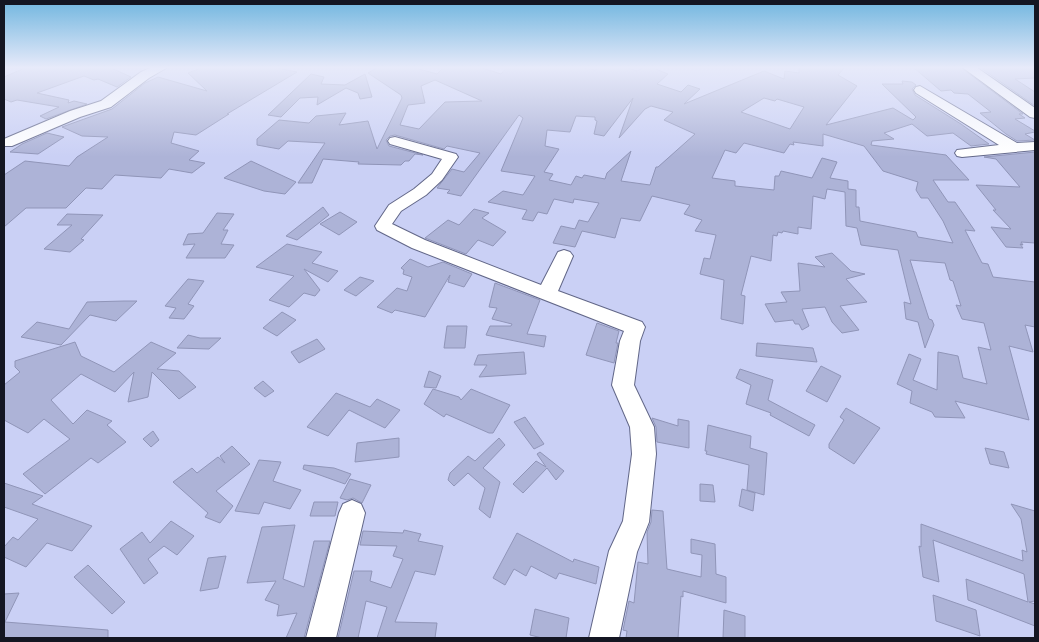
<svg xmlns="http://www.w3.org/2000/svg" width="1039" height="642" font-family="Helvetica,sans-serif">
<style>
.building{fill:#adb3d7;stroke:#9095b8;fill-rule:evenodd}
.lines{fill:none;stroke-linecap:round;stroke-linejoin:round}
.minor-casing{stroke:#626788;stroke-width:2}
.minor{fill:#fff;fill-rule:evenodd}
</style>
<rect width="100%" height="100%" fill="#cad0f5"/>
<path class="building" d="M27 67H109L131 77 117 87 98 79 94 80 84 76 37 93 69 100 68 103 74 101 87 104 46 119 40 116 59 107 17 100 11 102 4 99V77Z
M204 67H273L297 72 227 114H229L196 135 174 132 171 143 199 151 189 160 205 163 192 173 169 169 161 178 115 175 102 189 86 188 66 208H26L4 227V175L25 161 69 166 77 157 108 137 82 136 62 127 112 109 145 83 158 77 207 91 188 73Z
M378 67H412L437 74 444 67H479L501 74 507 67H577L596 70 597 67H626L637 71 644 67H651L668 74 657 84 681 92 688 85 700 89 684 104 764 71 784 79 785 71 799 73V67H845L838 75 857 86 826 125 893 108 913 120 916 117 882 84H903L902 81 912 82 916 85 912 89 915 95 961 124 989 144 971 146 953 133 927 136 912 124 884 133 894 139 872 141 871 145 946 155 969 180H933L948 202H955L975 231 965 230 982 263 988 264 993 277 1035 282V327L1025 325 1033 352 1009 346 1029 420 955 401 965 418 935 417 932 412 910 403 912 391 897 384 909 354 921 359 913 380 937 390 938 352 958 356 963 378 987 384 978 347 991 350 984 323 962 319 956 305 961 306 953 281 950 280 945 263 910 260 929 319 932 320 934 325 925 348 918 322 906 319 904 302 911 304 898 250 861 245 857 228 846 226 845 192 827 189 825 199 813 196 811 229 798 227V234L783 231 782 233 778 232 777 236 773 235 771 261 751 256 741 295 745 296 743 324 721 319 724 280 700 274 704 258 710 259 716 235 695 231 702 220 684 214 690 205 652 196 640 221 621 218 615 238 582 231 575 247 553 243 561 226 575 229 579 220 588 222 599 203 574 199 573 203 554 199 547 214 538 212 533 221 522 219 527 210 488 202 503 191 523 195 535 176 501 171 523 118 519 115 461 196 447 193 450 190 437 188 452 169 464 172 480 153 447 146 444 149 395 135 390 136 386 140 389 146 423 155 415 154 409 161H405L401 165 358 164 359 162 323 159 312 183H298L325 143 288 141 279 149 257 145V139L279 120 309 123 316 116 346 113 339 125 368 121 377 149 402 98 401 95 368 73ZM435 80 482 101 445 102 419 129 400 125 408 105 425 103 421 86ZM633 98 619 138 645 109 651 106 673 112 664 120 695 134 658 167H656L650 185 621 181 631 151 607 173 605 179 584 175 582 178 576 176 571 185 549 180 553 174 544 172 559 149 545 146 547 130 570 132 576 116 595 117V120L597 121 594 134 604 136ZM764 98 775 101 777 99 804 107 790 129 741 112ZM823 134 864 146 883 171 918 182 916 190 921 198H928L943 221 953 243 918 237 916 232 860 221 859 207H856V190L848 189V181L830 178 837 162 822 158 812 178 781 171 779 176H775L774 190 735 186V181L712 178 725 150 736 153 744 143 784 153 790 144 794 145 793 142 823 146Z
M913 67H960L1023 114H1019L1025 118 1015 119 1035 131V132L1025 134 1035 140 1017 141 1006 134 980 113 991 112 968 94 954 93 951 90 941 91Z
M1035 67V78L1015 79 1035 92V106L981 68Z
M311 74 324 77 321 84 345 85 365 74 372 97 360 99 358 93 346 88 317 105 318 97 300 98 281 117 268 115Z
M47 133 64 137 38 154 10 152 22 144Z
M1035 152V243L1021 242 1023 245 1020 244 1023 248 1006 247 991 227 1011 229 993 210H996L976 185 1020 187 996 159 984 157Z
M251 161 296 182 285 194 264 191 224 178Z
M323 207 329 215 297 240 286 236Z
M474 209 489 213 482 218 506 232 493 246 478 240 466 254 425 238 448 220 459 225Z
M340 212 357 222 339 235 320 224Z
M217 213 234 214 223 230H228L221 244 234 245 225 258H186L195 244 183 245 188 234 203 233Z
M67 214 103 215 81 239 84 240 70 252 44 249 72 225H57Z
M287 244 322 252 312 263 338 271 328 282 304 269 320 290 315 296 304 293 289 307 269 300 294 276 256 267Z
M832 253 851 271 865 274 846 279 867 302 840 306 859 330 842 333 832 322 825 307 802 309 809 326 802 330 799 324H795L793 320 775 322 765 304 787 302 781 292 800 291 798 263 825 267 815 257Z
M410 259 428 267 443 262 472 274 464 287 448 282 450 275 425 317 395 310 392 313 377 307 397 288 407 291 412 277 403 274 404 270 401 268Z
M360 277 374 281 356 296 344 290Z
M188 279 204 281 188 304 194 306 184 319 169 318 176 308 165 306Z
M495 283 540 300 527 334 546 336 544 347 486 335 490 326H511L512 324 492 319 497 308 489 307Z
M124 301H137L116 321 90 315 61 345 21 337 37 322 69 329 87 302Z
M282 312 296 320 277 336 263 328Z
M597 323 619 331 616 343H618L614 363 586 355Z
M447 326H467L465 348H444Z
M188 335 200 338H221L209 349 177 348Z
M317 339 325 349 299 363 291 352Z
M75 342 81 356 114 372 151 342 176 353 157 369 179 371 196 387 179 399 152 372 148 397 128 402 134 372 115 392 81 374 51 400 73 424 87 410 112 421 107 425 126 442 98 463 91 458 45 494 23 474 70 439 44 419 28 433 4 420V385L20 372 15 367V361Z
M757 343 813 348 817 362 756 356Z
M524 352 526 374 479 377 487 365H474L478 355Z
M821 366 841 376 827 402 806 391Z
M740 369 773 380 768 400 815 425 809 436 770 415 771 413 746 404 751 385 736 378Z
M429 371 441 376 436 388 424 387Z
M263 381 274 391 265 397 254 388Z
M433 389 459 397 461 400 471 389 510 405 493 433H489L446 414 444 417 424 404Z
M336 393 370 407 377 399 400 410 385 428 349 410 328 436 307 427Z
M846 408 880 428 854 464 829 448V444L844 420 840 417Z
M525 417 544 444 534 449 514 422Z
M652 418 678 426V419L689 421V448L657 442 656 427Z
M708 425 751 436 750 448 767 453 764 495 747 490 749 465 706 454 707 451H705Z
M153 431 159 440 151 447 143 439Z
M399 438V457L355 462 357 443Z
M499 438 505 445 483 468 500 482 490 518 479 509 485 488 468 473 454 486 448 480 450 473 468 456 475 461Z
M232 446 250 464 216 491 233 506 220 523 205 517 208 513 173 482 192 468 197 473 218 457 225 463 220 456Z
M985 448 1004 452 1009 468 990 464Z
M540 452 564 471 556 480 547 468 523 493 513 484 536 461 546 467 537 454Z
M259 460 281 462 273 481 301 490 290 509 264 502 259 514 235 511Z
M304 465 334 468 351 474 345 484 303 469Z
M350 479 371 485 362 503 353 498 347 500 340 498Z
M4 483 43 496 32 504 92 526 72 551 47 543 26 567 4 557V547L13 537 18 540 38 519 4 507Z
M700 484 713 485 715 502 700 501Z
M742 489 755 493 753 511 739 506Z
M314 502H338L335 516H310Z
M1011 504 1035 511V601L1029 602 1035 604V626L968 600 966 579 1028 602 1024 574 933 540 939 582 923 577 919 546 921 547V524L1023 561 1022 550 1027 552 1021 519Z
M652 510 663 511 667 569 701 577 702 555 691 553V539L715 544 716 574 726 577V603L683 591V597L681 596 678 638H626L627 631 623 630 629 601 634 603 638 562 648 564 647 532 651 522Z
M171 521 194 536 177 555 164 546 148 559 158 573 144 584 120 549 142 532 150 543Z
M295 525 283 579 304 587 314 541H330L304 638H286L297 613 277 616 279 605 265 600 276 581 247 583 262 527Z
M404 530 421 534 418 541 443 546 435 575 415 571 395 622 437 623 435 638H377L387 607 366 601 358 638H338L354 571H372L370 581 391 588 403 559 393 556 397 546 360 545 363 531 403 533Z
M517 533 573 562 574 559 599 567 596 584 559 573 556 579 531 566 526 576 514 569 505 585 493 578Z
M226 556 218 588 200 591 208 558Z
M88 565 125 602 112 614 74 577Z
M19 593 5 622 108 630V638H4V594Z
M933 595 976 610 980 636 936 621Z
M535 609 569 618 566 638H542L530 635Z
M724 610 745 616V638H723Z"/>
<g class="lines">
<defs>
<path id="minor" d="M152 67H168L149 78 111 107 80 117 12 146H4V139L70 111 101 101 141 72Z
M962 67H976L1035 108V118L1030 117Z
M920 86 1017 143 1035 142V150L962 157 957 156 955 153 957 150 999 145 916 93 914 90 916 87Z
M395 137 456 154 458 157 442 180 426 195 401 211 392 224 425 240 541 285 558 252 564 250 570 252 573 256 558 291 642 322 645 327 640 341 634 385 654 427 656 454 649 522 637 552 619 638H589L609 551 623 521 632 454 630 427 612 385 620 341 624 331 412 248 377 230 375 226 389 205 414 189 432 174 442 159 390 144 388 141 390 138Z
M352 500 361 504 365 513 336 638H306L339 513 343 504Z"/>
</defs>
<use href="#minor" class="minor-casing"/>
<use href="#minor" class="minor"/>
</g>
<linearGradient id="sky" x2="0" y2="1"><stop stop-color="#71b6df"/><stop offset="0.43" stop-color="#e7eafa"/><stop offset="1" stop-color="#e7eafa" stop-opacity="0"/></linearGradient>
<rect width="1039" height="157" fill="url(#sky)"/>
<rect width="1039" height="642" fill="none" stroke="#141622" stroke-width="10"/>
</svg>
